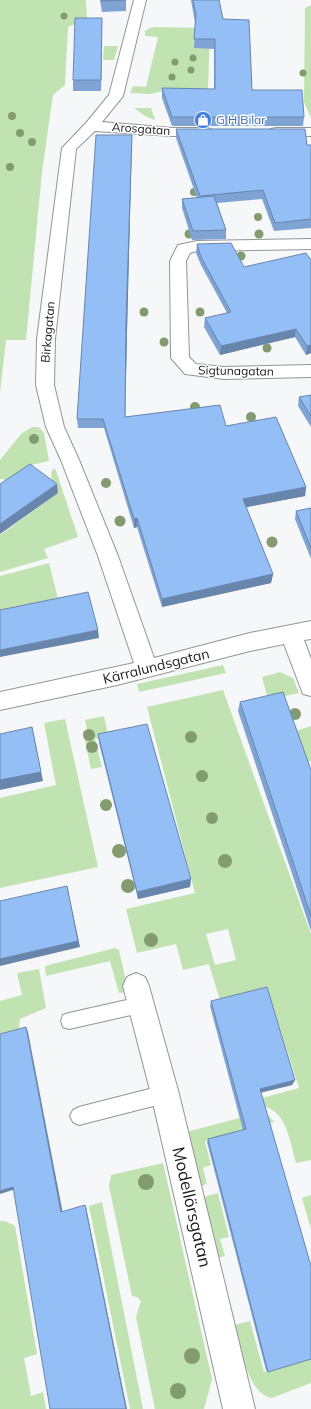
<svg xmlns="http://www.w3.org/2000/svg" width="311" height="1409" font-family="Mulish,sans-serif">
<style>
.green{fill:#c1e3b1;fill-rule:evenodd}
.lines{fill:none;stroke-linecap:round;stroke-linejoin:round}
.service-casing{stroke:#949597;stroke-width:2}
.minor-casing{stroke:#949597;stroke-width:2}
.service{fill:#fff;fill-rule:evenodd}
.minor{fill:#fff;fill-rule:evenodd}
.tree{fill:#829c70}
.wall{fill:#7fa4d4}
.shaded-wall{fill:#6886ac}
.building{fill:#94bff6;stroke:#6886ac}
.labels{text-anchor:middle;stroke-width:3;stroke-linejoin:round;paint-order:stroke}
.far-shop-label{font-size:12px;fill:#366cbe;stroke:#fff;text-anchor:start}
.far-street-label{font-size:12px;fill:#1c1c1d;stroke:#fff}
.street-label{font-size:14px;fill:#1c1c1d;stroke:#fff}
.near-street-label{font-size:17px;fill:#1c1c1d;stroke:#fff}
</style>
<rect width="100%" height="100%" fill="#f5f7f8"/>
<path class="green" d="M0 0H86L87 19 68 27 65 85 53 95 42 172 26 340H6L0 393Z
M311 5V118L304 102 305 8Z
M155 27 208 28 210 29 208 90 174 89 150 94 130 93 133 86 146 87 158 37 145 36V31L150 28Z
M104 46H118L114 60H103Z
M134 108H151L155 120 145 116Z
M32 427H39L44 433 49 461 27 466 9 480 0 479V460L21 434Z
M55 468 78 537 44 549 48 558 0 572V535L59 492 54 488 51 476 52 470Z
M49 563 59 603 0 616V576Z
M223 665 226 673 139 692 137 684Z
M280 672 293 678 299 693 276 698 267 695 262 677Z
M223 690 311 934V1160L296 1163C290 1143 287 1109 261 1106 253 1105 245 1105 236 1105L299 1088 267 987 220 1000 209 964 183 970 176 944 137 953 126 909 195 893 147 707ZM228 929 236 960 215 965 206 934Z
M104 716 108 735 95 739 102 767 91 769 83 731 87 730 85 720Z
M65 719 98 867 0 888V798L56 785 44 723Z
M311 726V761L304 763 293 732Z
M115 948 119 950 127 986 126 992 119 993 110 961 46 976 45 966Z
M39 969 46 1008 20 1019 19 1029 0 1034V1001L22 995 17 973Z
M259 1113 269 1116 274 1122 205 1141 211 1165 203 1168 207 1184 200 1186 186 1132Z
M163 1163 212 1379 204 1409H155L136 1317 141 1301 137 1297 132 1296 109 1186 111 1175Z
M218 1193 229 1237 220 1239 225 1256 218 1258 203 1197Z
M311 1195V1229L302 1198Z
M102 1202 143 1409H130L89 1206Z
M0 1221H5L15 1226 37 1354 24 1358 31 1396 43 1392 46 1409H0Z
M250 1321 264 1372 311 1358V1383L272 1398C247 1394 240 1345 235 1325Z"/>
<g class="lines">
<defs>
<path id="service" d="M140 997 146 999 148 1005 146 1011 140 1013 69 1029 63 1027 61 1021 63 1015 69 1013Z
M165 1085 171 1088 174 1094 171 1100 165 1103 79 1125 73 1122 70 1116 73 1110 79 1107Z"/>
<path id="minor" d="M134 0H146L123 96 102 122 172 128H206L211 129 213 132 211 135 206 136H172L95 131 76 149 55 339 54 385 64 427 79 460 118 556 154 658 250 633 311 621V639L304 640 311 659V696L303 694 284 644 250 651 117 685 0 710V692L134 663 98 556 61 460 46 427 36 385 37 339 62 148 86 123 109 95Z
M276 128H311V136L271 135 269 132 271 129Z
M311 239V249L197 251 190 253 186 261 189 357 196 364 224 367 311 365V377L224 379 185 374 171 358 170 261 178 245 197 241Z
M136 973 145 977 149 986 179 1094 255 1409H223L151 1094 123 986 127 977Z"/>
</defs>
<use href="#service" class="service-casing"/>
<use href="#minor" class="minor-casing"/>
<use href="#service" class="service"/>
<use href="#minor" class="minor"/>
</g>
<g class="tree">
<circle cx="64" cy="16" r="3.5"/>
<circle cx="193" cy="58" r="3.5"/>
<circle cx="175" cy="62" r="3.5"/>
<circle cx="191" cy="70" r="3.5"/>
<circle cx="303" cy="73" r="3.5"/>
<circle cx="172" cy="77" r="3.5"/>
<circle cx="12" cy="116" r="4"/>
<circle cx="20" cy="133" r="4"/>
<circle cx="32" cy="142" r="4"/>
<circle cx="10" cy="167" r="4"/>
<circle cx="194" cy="192" r="4"/>
<circle cx="258" cy="217" r="4"/>
<circle cx="189" cy="234" r="4.5"/>
<circle cx="259" cy="234" r="4.5"/>
<circle cx="241" cy="256" r="4.5"/>
<circle cx="144" cy="312" r="4.5"/>
<circle cx="200" cy="312" r="4.5"/>
<circle cx="164" cy="342" r="4.5"/>
<circle cx="267" cy="348" r="4.5"/>
<circle cx="195" cy="407" r="5"/>
<circle cx="251" cy="417" r="5"/>
<circle cx="34" cy="439" r="5"/>
<circle cx="106" cy="483" r="5"/>
<circle cx="120" cy="521" r="5.5"/>
<circle cx="272" cy="542" r="5.5"/>
<circle cx="295" cy="714" r="6"/>
<circle cx="89" cy="735" r="6"/>
<circle cx="191" cy="737" r="6"/>
<circle cx="92" cy="747" r="6"/>
<circle cx="202" cy="776" r="6"/>
<circle cx="106" cy="805" r="6"/>
<circle cx="212" cy="818" r="6"/>
<circle cx="119" cy="851" r="7"/>
<circle cx="225" cy="861" r="7"/>
<circle cx="128" cy="886" r="7"/>
<circle cx="151" cy="940" r="7"/>
<circle cx="146" cy="1182" r="8"/>
<circle cx="192" cy="1356" r="8"/>
<circle cx="178" cy="1391" r="8"/>
</g>
<path class="wall" d="M100 0H126V11L102 12Z
M191 0H219L223 19 252 90 304 117 303 126H172L162 98V88L214 89V49L194 48 195 23Z
M102 18V29L101 91H73V80Z
M176 129 307 145H311V228L274 231 262 199 217 203 226 230V239L192 240 182 208V199L197 198 176 138Z
M132 135 127 332 125 417 226 426 306 487 305 496 246 507 273 574 271 583 162 607 137 527 134 528 104 428H78L77 419Z
M197 244 244 267 311 260V353L306 355 295 337 220 355 204 327 205 318 227 313 201 265 196 253Z
M311 395V427L298 406 299 397Z
M311 508V559L295 519 296 511Z
M240 702 311 770V931L238 711Z
M98 734 191 879 190 887 138 899 99 743Z
M211 1001 295 1080 292 1085 260 1093 268 1372 266 1370 207 1142 208 1139 243 1130 210 1006Z"/>
<path class="shaded-wall" d="M102 18V29L101 91V80Z
M132 135 127 332 125 427 126 322Z
M296 329 295 337 220 355 221 346Z
M311 345V353L306 355 307 346Z
M57 484 58 493 0 534V524Z
M306 487 305 496 242 508 243 499Z
M137 518V527L134 528V519Z
M273 574 271 583 162 607V599Z
M98 630 99 638 0 657V650Z
M32 727 43 781 0 790V780Z
M191 879 190 887 138 899 137 892Z
M67 886 80 947 0 966V959Z
M26 1027 28 1032 63 1214 61 1212Z
M295 1080 292 1085 258 1093 260 1089Z
M13 1187 16 1189 0 1194V1191Z
M85 1205 86 1207 127 1409H126Z"/>
<path class="building" d="M101 0H126L101 1Z
M193 0H219L223 19 249 20 252 90H302L304 117H172L162 88 215 89V39H194L196 14Z
M75 18H102L101 80H73Z
M176 129H305L307 145H311V219L275 223 263 190 200 196Z
M96 135H132L126 322 125 417 220 405 226 426 276 417 306 487 243 499 273 574 162 599 137 518 134 519 103 419H77Z
M214 196 226 230 193 231 182 199Z
M231 243 244 267 306 253 311 260V345L307 346 296 329 221 346 205 318 231 312 201 257 197 244Z
M311 395V416L299 397Z
M30 464 57 484 0 524V484Z
M311 508V548L296 511Z
M88 592 98 630 0 650V610Z
M283 692 311 770V916L240 702Z
M147 724 191 879 137 892 98 734Z
M32 727 41 772 0 780V734Z
M67 886 78 941 0 959V901Z
M267 987 295 1080 260 1089 311 1266V1359L268 1372 208 1139 246 1129 211 1001Z
M26 1027 61 1212 85 1205 126 1409H50L13 1187 0 1191V1034Z"/>
<defs>
<symbol id="shop-disc" viewBox="-11 -11 22 22"><circle r="9.5" fill="#3f7fe0" stroke="#fff"/><path d="M-5-2.5h2.3a2.7 3.5 0 0 1 5.4 0H5L5.5 6h-11ZM-1.5-2.5h3a1.5 2.3 0 0 0-3 0Z" fill="#fff"/></symbol>
</defs>
<g fill-rule="evenodd">
<use href="#shop-disc" x="193" y="110" width="20" height="20"/>
</g>
<g class="labels">
<g class="far-shop-label">
<text x="216" y="124">G H Bilar</text>
</g>
<g class="far-street-label">
<text transform="translate(141 129) rotate(4)" y="4">Arosgatan</text>
<text transform="translate(48 332) rotate(-85)" y="4">Birkagatan</text>
<text transform="translate(236 371) rotate(1)" y="4">Sigtunagatan</text>
</g>
<g class="street-label">
<text transform="translate(156 666) rotate(-14)" y="5">Kärralundsgatan</text>
</g>
<g class="near-street-label">
<text transform="translate(192 1207) rotate(77)" y="6">Modellörsgatan</text>
</g>
</g>
</svg>
